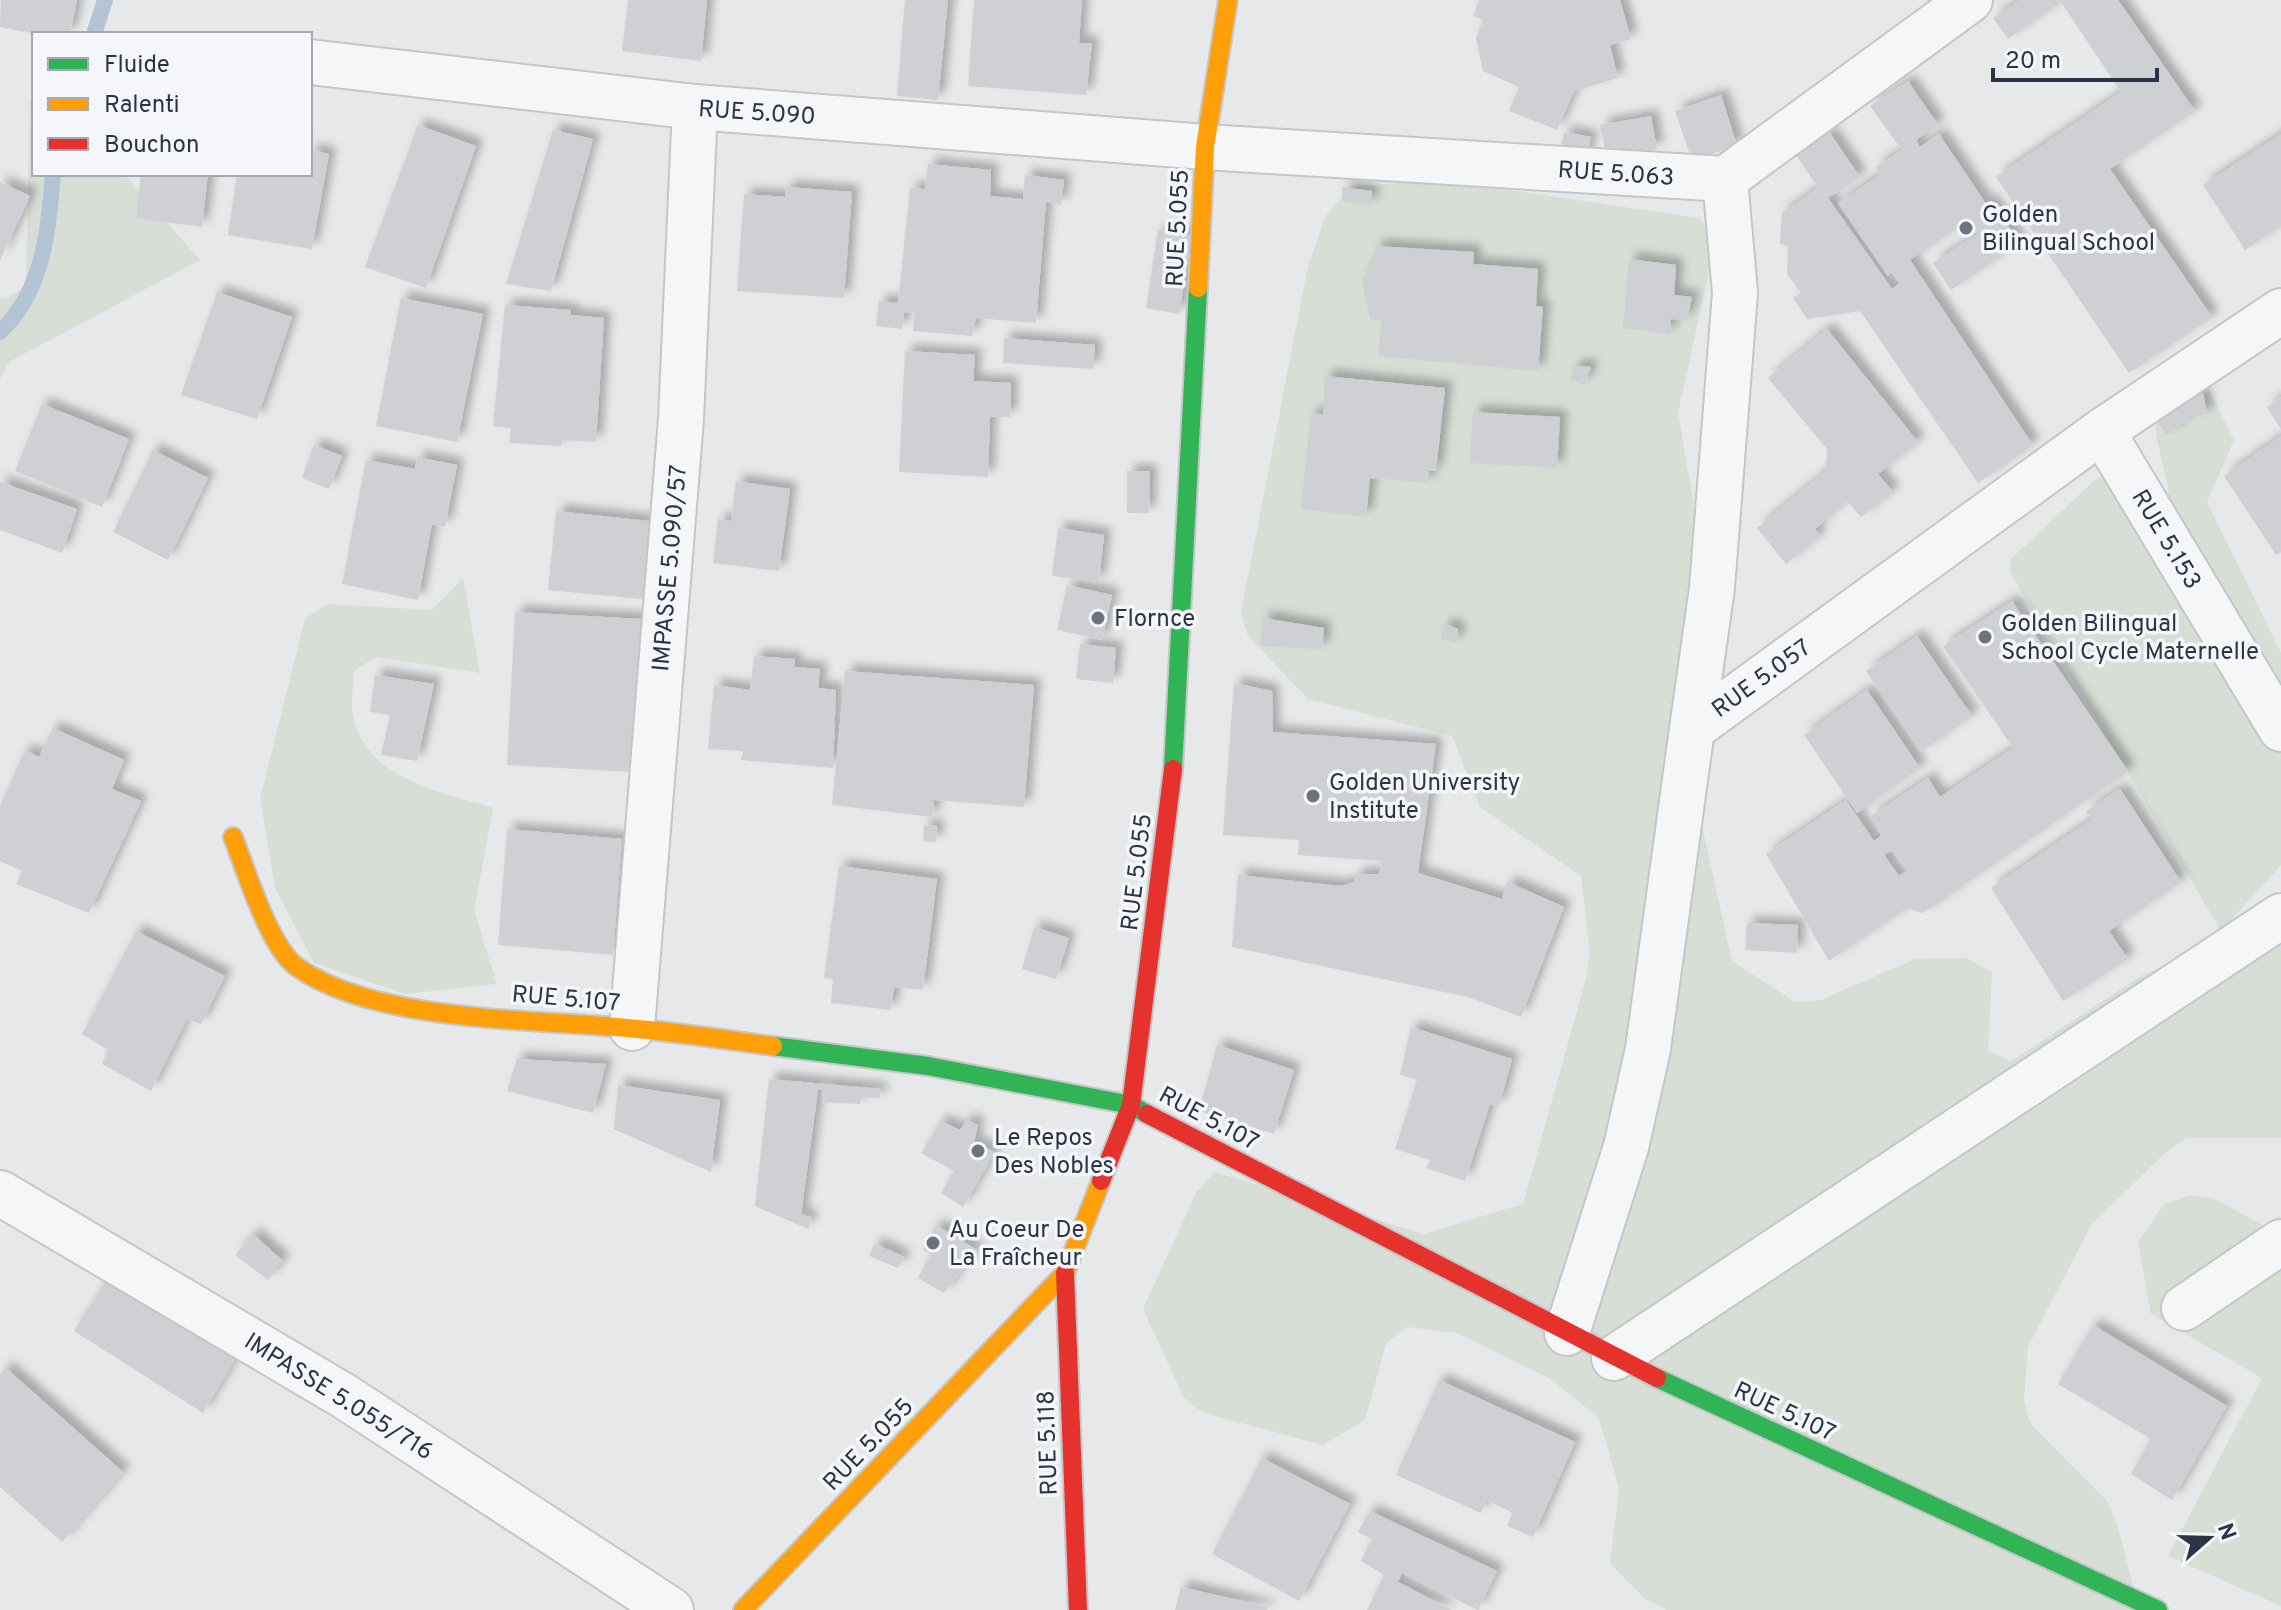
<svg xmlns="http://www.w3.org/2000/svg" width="2281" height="1610" font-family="Overpass,sans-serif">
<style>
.green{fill:#d6ded6}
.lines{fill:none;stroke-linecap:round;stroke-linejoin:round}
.stream{stroke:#b4c4d5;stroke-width:16}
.building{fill:#ced0d3;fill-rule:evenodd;filter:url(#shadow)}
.street-casing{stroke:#c4c6c8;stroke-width:48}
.fast-casing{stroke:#c4c6c8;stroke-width:22}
.slow-casing{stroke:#c4c6c8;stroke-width:22}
.jam-casing{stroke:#c4c6c8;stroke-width:22}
.street{stroke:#f5f6f7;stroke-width:44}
.fast{stroke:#30b455;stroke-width:18}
.slow{stroke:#ff9f0a;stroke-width:18}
.jam{stroke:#e5322d;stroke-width:18}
.poi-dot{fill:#6c737f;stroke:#f4f6f9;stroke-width:3}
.labels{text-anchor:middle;stroke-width:7;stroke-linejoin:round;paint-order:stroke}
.street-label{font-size:24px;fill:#2b3445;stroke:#f4f6f9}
.poi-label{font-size:24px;fill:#2b3445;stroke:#f4f6f9;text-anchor:start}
</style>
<defs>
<filter id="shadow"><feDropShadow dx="7" dy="-7" stdDeviation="4" flood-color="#0004"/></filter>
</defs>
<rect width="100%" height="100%" fill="#e6e8ea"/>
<path class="green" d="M30 100H34V174H124L200 260 9 362 0 379V298L5 299 26 286Z
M1440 180 1699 218 1716 239 1678 413 1696 518 1675 704 1732 961 1795 1002 1821 1000 1915 959 1967 958 1992 972 1988 1050 2010 1062 2144 974 2268 929 2281 932V1138H2187L2166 1152 2091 1225 2028 1347 2024 1400 2030 1423 2107 1501 2118 1527 2139 1610H1667L1645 1599 1610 1563 1619 1488 1599 1418 1549 1378 1457 1333 1407 1327 1386 1343 1365 1420 1323 1445 1204 1413 1184 1398 1143 1309 1196 1193 1214 1172 1424 1234 1523 1204 1586 979 1590 954 1581 876 1480 807 1452 736 1308 699 1248 636 1241 613 1308 266 1325 217 1341 198 1345 187Z
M2207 386 2234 440 2207 502 2281 653V865L2221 931 2010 572 2011 559 2098 477 2169 492 2156 435V420Z
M463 578 480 673 376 657 354 671C354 683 351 697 352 708 359 778 439 791 493 808L474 911 497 984 405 994 314 963 275 888 260 798 305 618 328 604 432 610Z
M2189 1196 2213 1198 2281 1235V1606L2168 1556 2262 1378 2151 1314 2138 1242 2164 1204Z"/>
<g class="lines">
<path class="stream" d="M94 34 105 0
M0 332C44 290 48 231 53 174"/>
</g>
<path class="building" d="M1 0H77L70 34H36L0 27Z
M628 0H707L701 61 622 51Z
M905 0H948L938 100 897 96Z
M974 0H1082L1079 43H1092L1086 95 968 86Z
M1479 0H1620L1631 39 1610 45 1618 78 1574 91 1557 130 1509 111 1519 87 1483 71 1476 38 1483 20 1473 16Z
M2020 0H2118L2195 111 2110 169 2212 317 2129 373 1996 177 2121 92 2061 2 2008 39 1993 18Z
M1908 81 1938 125 1916 140 1920 147 1939 134 1986 204 1991 201 2020 243 1951 290 1933 263 1979 233 1969 220 1910 260 2033 445 1978 483 1860 311 1807 319 1793 298 1801 293 1787 274 1788 246 1780 244 1782 213 1818 188 1796 155 1830 133 1860 177 1828 198 1892 289 1900 283 1892 272 1888 276 1838 203 1880 175 1875 167 1902 150 1870 106Z
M1721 95 1737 146 1692 160 1675 111Z
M1651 116 1657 149 1607 158 1600 125Z
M418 125 476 146 426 288 365 267Z
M553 130 593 139 551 291 506 284Z
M1564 132 1591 137 1586 159 1560 153Z
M2281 134V226L2245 250 2203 185Z
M310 150 329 154 312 249 228 235 237 174H310Z
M928 164 991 170 990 196 1023 199 1025 175 1064 180 1061 205 1046 202 1036 323 976 318 972 336 913 331 915 312 904 313 902 329 876 326 879 301 898 303 910 188 925 189Z
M141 174H208L202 227 136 218Z
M0 182 30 196 0 260Z
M786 187 852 192 844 298 737 291 744 194 785 197Z
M1342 187 1372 191 1371 205 1343 202Z
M1158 230 1192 235 1179 314 1146 308Z
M1376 246 1474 252 1473 264 1538 269 1536 306 1543 307 1538 371 1378 356 1382 321 1370 319 1362 280 1374 260Z
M1629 259 1676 265 1674 295 1692 297 1687 320 1671 319 1670 334 1623 328Z
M217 292 292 317 257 419 181 395Z
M401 298 483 314 457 442 376 426Z
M505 305 571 310V315L604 318 596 442 562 440 561 446 509 443 511 428 493 426Z
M1827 329 1918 442 1878 474 1893 492 1861 517 1847 501 1815 529 1820 536 1786 564 1757 528 1826 471 1827 449 1768 378Z
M1004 338 1095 345 1093 369 1003 363Z
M905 351 975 355 973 381 1011 383 1010 417H990L988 477 899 472Z
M1582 366 1591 367 1584 385 1569 379 1574 367Z
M1325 376 1445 388 1436 471H1429V483L1370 478 1366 517 1301 509 1311 414H1323Z
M2203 393 2207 414 2191 417 2167 435 2156 420Z
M2281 397V429L2267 407Z
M42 404 129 439 102 507 15 471Z
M1473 412 1560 417 1557 468 1470 463Z
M2281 436V552L2276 555 2224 476Z
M314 445 342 456 329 489 302 478Z
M153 450 208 478 168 560 113 532Z
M417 457 457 465 445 527 432 524 418 600 342 584 366 460 415 469Z
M1127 471H1150L1149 513H1127Z
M736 481 790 489 779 571 713 563 718 519 731 521Z
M0 482 77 509 62 553 0 530Z
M556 511 658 522 651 600 548 590Z
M1058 528 1104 535 1099 582 1052 576Z
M1067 585 1112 595 1102 640 1057 630Z
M2012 601 2128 771 1932 907 1922 913 1907 908 1829 961 1766 854 1846 800 1874 841 1881 836 1871 816 1928 778 1940 797 2013 748 1943 646ZM1892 850 1906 871 1899 876 1884 855Z
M515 612 658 620 650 773 507 765Z
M1263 618 1324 628 1322 649 1260 646Z
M1445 624 1458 629 1457 643 1440 639Z
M1917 636 1972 716 1921 752 1866 671Z
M1080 644 1116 648 1113 683 1076 679Z
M754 656 795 659 794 667 820 669 818 688 836 690 833 768 741 760 743 751 708 749 714 685 750 690Z
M845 671 1034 685 1024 807 934 800 933 817 832 805Z
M375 675 434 684 417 761 381 755 390 715 370 712Z
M1234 683 1272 691 1273 732 1436 744 1418 873 1502 899 1508 882 1564 907 1521 1017 1468 997 1232 947 1238 875 1341 886 1354 882 1357 874H1379L1382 861 1298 855 1299 840 1223 835Z
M1867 690 1920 768 1857 813 1804 735Z
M53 728 124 760 112 789 141 801 89 913 16 884 22 871 0 861V806L25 750 39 757Z
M2120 789 2181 882 2109 931 2128 959 2063 1001 1991 888 2092 819 2086 811Z
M924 825 937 826 936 842 923 841Z
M507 829 622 839 613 955 498 945Z
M839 866 937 879 923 990 894 987 891 1010 831 1003 833 979 824 978Z
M1747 923 1798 925 1797 953 1745 950Z
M1034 927 1069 938 1056 979 1022 969Z
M136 931 225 976 201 1024 187 1019 151 1091 102 1064 108 1050 82 1034Z
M1411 1027 1512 1059 1499 1106 1490 1104 1465 1181 1426 1168 1430 1160 1395 1149 1417 1080 1400 1075Z
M1217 1045 1294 1070 1274 1134 1199 1111Z
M517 1059 606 1064 593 1113 507 1091Z
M769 1079 881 1089 880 1098 862 1097 860 1104 822 1102 823 1090H818L801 1215 811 1217 808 1229 755 1206Z
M618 1085 720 1100 711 1172 614 1129Z
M967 1120 978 1125 974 1142 995 1152 963 1207 941 1193 954 1171 921 1153 941 1121 960 1130Z
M936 1225 977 1250 944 1293 918 1278 931 1254 923 1250Z
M253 1234 283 1261 268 1280 235 1255Z
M875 1244 904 1257 898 1268 869 1256Z
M116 1265 243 1346 203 1413 74 1331Z
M2093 1325 2227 1406 2172 1500 2131 1474 2151 1439 2058 1384Z
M6 1368 123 1472 62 1542 0 1487V1374Z
M1439 1380 1575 1442 1533 1537 1507 1526 1513 1513 1486 1500 1481 1513 1396 1475Z
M1262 1458 1350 1504 1299 1601 1212 1554Z
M1370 1511 1497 1571 1478 1610 1402 1573 1398 1582 1452 1610H1367L1384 1575 1361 1561 1372 1539 1358 1532Z
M1181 1587 1268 1607 1267 1610H1175Z"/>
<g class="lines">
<defs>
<path id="street" d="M310 62 695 107 1205 147 1725 179 1970 0
M1725 179 1735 293 1712 588 1692 729 2102 431 2281 311
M2102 431 2281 729
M632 1028 681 419 695 107
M0 1193 344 1396 671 1610
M2184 1308 2281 1242
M1567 1333 1626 1147 1648 1049 1692 729
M1614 1358 2281 916"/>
<path id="fast" d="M1173 769 1198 288
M773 1046 928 1066 1131 1105 1147 1114
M1657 1378 2158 1610"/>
<path id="slow" d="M1198 288 1205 147 1228 0
M233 837C246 870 269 947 297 967 373 1021 524 1019 616 1027 669 1031 721 1039 773 1046
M743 1610 1065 1273 1101 1181"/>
<path id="jam" d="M1147 1114 1657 1378
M1101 1181 1131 1105 1173 769
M1065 1273 1078 1610"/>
</defs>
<use href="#street" class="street-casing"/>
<use href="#fast" class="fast-casing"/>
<use href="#slow" class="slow-casing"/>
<use href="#jam" class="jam-casing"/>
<use href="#street" class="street"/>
<use href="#fast" class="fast"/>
<use href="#slow" class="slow"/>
<use href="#jam" class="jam"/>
</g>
<g class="poi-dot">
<circle cx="1966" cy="228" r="8"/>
<circle cx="1098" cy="618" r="8"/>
<circle cx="1985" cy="637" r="8"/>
<circle cx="1313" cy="796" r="8"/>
<circle cx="978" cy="1151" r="8"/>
<circle cx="933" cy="1243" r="8"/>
</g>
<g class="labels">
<g class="street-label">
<text transform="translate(757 112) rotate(4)" y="8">RUE 5.090</text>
<text transform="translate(1616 173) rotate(4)" y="8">RUE 5.063</text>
<text transform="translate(1177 228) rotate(-87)" y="8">RUE 5.055</text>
<text transform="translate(2167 539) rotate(59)" y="8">RUE 5.153</text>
<text transform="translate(669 568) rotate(-85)" y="8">IMPASSE 5.090/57</text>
<text transform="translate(1761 678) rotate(-36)" y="8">RUE 5.057</text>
<text transform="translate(1136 872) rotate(-83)" y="8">RUE 5.055</text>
<text transform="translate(566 998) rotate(5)" y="8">RUE 5.107</text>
<text transform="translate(1209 1118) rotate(28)" y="8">RUE 5.107</text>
<text transform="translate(339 1396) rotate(32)" y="8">IMPASSE 5.055/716</text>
<text transform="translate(1785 1411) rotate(25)" y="8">RUE 5.107</text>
<text transform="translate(1047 1443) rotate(-92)" y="8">RUE 5.118</text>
<text transform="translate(868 1444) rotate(-46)" y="8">RUE 5.055</text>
</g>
<g class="poi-label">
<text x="1982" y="222">Golden<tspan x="1982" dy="28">Bilingual School</tspan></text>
<text x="1114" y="626">Flornce</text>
<text x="2001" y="631">Golden Bilingual<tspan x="2001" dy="28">School Cycle Maternelle</tspan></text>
<text x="1329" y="790">Golden University<tspan x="1329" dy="28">Institute</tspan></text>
<text x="994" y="1145">Le Repos<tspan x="994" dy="28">Des Nobles</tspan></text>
<text x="949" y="1237">Au Coeur De<tspan x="949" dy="28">La Fraîcheur</tspan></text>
</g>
</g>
<rect x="32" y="32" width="280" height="144" fill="#f4f6f9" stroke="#a4a8b1" stroke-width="2"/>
<rect x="48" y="58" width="40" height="12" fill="#30b455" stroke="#a4a8b1" stroke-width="2"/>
<text x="104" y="72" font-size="24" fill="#2b3445">Fluide</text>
<rect x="48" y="98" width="40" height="12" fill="#ff9f0a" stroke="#a4a8b1" stroke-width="2"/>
<text x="104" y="112" font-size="24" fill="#2b3445">Ralenti</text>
<rect x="48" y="138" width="40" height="12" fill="#e5322d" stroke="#a4a8b1" stroke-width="2"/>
<text x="104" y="152" font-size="24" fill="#2b3445">Bouchon</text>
<g transform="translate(2209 1538) rotate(70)" stroke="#f4f6f9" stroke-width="6" paint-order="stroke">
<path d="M0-6L14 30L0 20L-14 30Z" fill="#2b3445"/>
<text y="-12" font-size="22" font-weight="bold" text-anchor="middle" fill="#2b3445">N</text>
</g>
<path d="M1993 68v12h164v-12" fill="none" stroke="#2b3445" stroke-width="4"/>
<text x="2005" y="68" font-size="24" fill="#2b3445" stroke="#f4f6f9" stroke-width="6" paint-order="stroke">20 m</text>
</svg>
